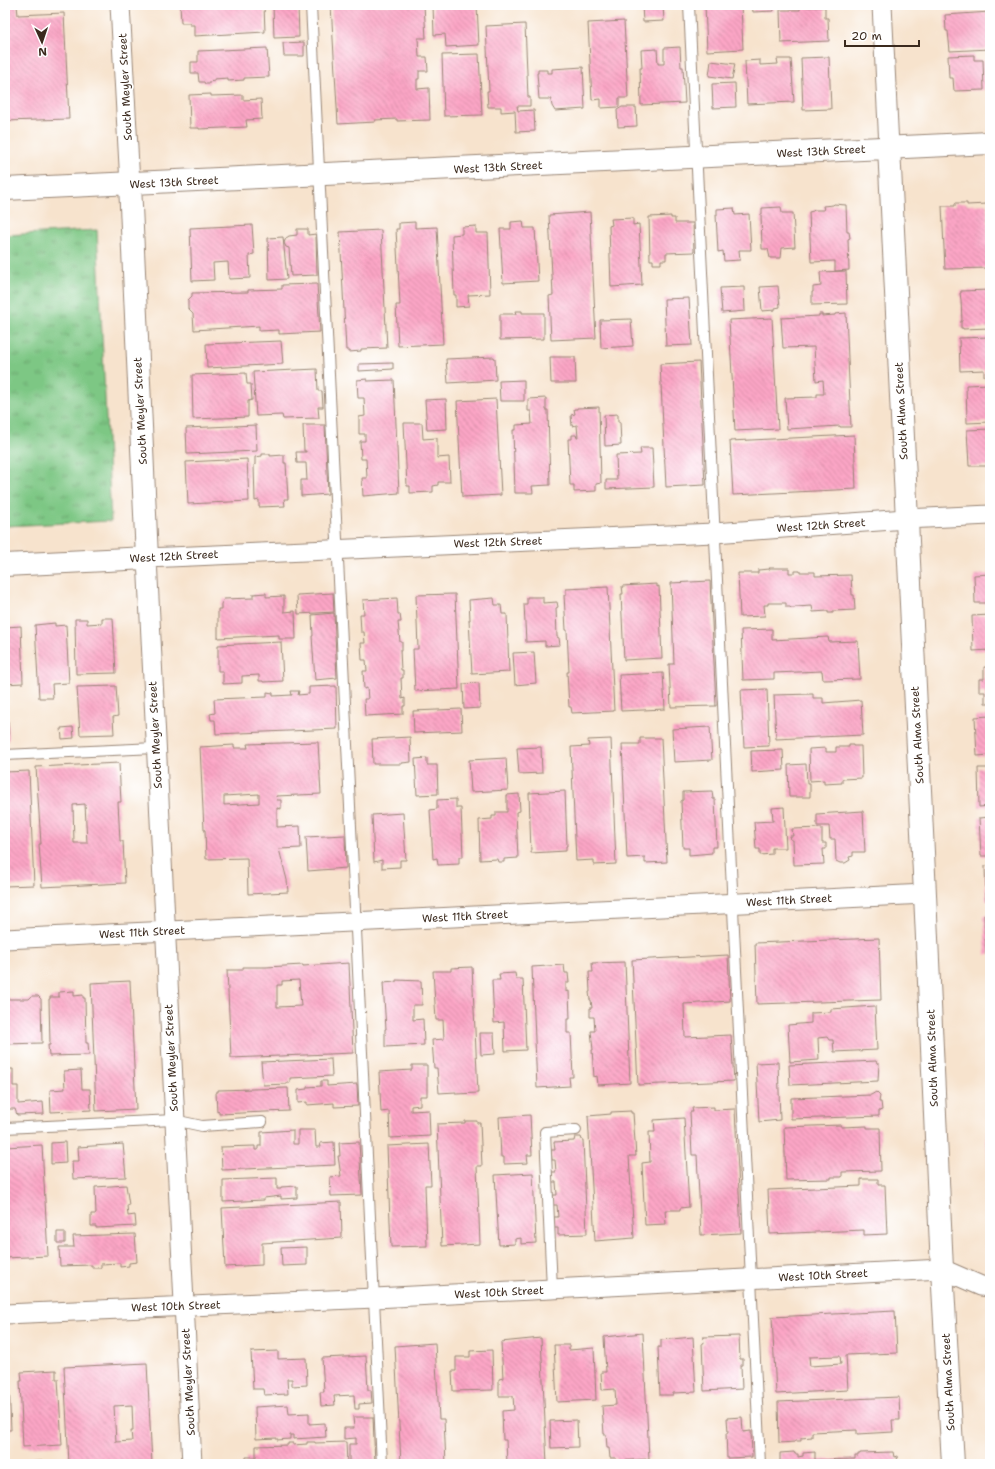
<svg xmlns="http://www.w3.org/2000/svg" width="995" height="1469" font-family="'Shantell Sans',sans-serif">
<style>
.park{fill:url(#park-tufts);stroke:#5c7851}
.building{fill:url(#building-back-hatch);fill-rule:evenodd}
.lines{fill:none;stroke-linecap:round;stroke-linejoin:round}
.lane-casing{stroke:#998676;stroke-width:12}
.street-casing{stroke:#998676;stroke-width:21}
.secondary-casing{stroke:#998676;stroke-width:24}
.lane{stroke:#fff;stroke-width:10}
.street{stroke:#fff;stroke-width:19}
.secondary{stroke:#fff;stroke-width:22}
.labels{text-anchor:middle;stroke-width:3.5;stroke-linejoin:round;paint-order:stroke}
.street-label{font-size:11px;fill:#3b2a1e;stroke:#fff}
</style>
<defs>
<pattern id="park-tufts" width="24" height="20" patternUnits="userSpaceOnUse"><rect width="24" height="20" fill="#7dc784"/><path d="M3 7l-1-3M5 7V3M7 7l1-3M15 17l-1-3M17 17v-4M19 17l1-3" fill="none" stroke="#68a26b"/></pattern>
<pattern id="building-back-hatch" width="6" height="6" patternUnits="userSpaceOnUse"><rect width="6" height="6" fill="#fca6c6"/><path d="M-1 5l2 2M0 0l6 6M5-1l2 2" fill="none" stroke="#cd87a0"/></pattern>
</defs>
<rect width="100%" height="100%" fill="#fff"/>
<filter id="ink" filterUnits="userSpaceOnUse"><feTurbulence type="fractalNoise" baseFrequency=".025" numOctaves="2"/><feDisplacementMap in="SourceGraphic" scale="8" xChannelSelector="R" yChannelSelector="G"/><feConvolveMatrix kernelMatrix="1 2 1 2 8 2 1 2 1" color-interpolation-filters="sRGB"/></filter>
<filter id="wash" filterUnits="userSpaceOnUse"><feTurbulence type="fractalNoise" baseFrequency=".012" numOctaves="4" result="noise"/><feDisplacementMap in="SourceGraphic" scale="16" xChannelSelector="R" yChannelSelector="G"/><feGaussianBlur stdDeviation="0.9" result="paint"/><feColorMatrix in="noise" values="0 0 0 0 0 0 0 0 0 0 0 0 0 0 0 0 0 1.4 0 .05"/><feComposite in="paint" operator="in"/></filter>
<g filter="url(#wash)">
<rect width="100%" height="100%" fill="#f7e3cd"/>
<path class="park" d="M97 230 111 521 5 526V235Z"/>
<g id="blocks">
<path class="building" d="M5 5H17L18 15 64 13 69 119 5 121Z
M180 5H264L265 32 194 36V25H190V23H181Z
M273 5H298L299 37 274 38Z
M331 5H424L426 38H418L419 57H427L428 71H419V79H417V89L429 88 430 120 397 121V119L375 120V122L338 124Z
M433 5H477L479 45 446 47 445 34 434 35Z
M642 5H663L664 21 643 22Z
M705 5H741L743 49 707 51Z
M752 5H773L774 11 753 12Z
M800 7H825V18H828L829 41 781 43 780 10H800Z
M990 12V49L950 51 948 31H946L945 15Z
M624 21 628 98H619V107L601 108V99L592 100 588 23Z
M525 24 528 97H530V106H517L518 111 534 110 535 131 516 132 515 111 501 112V107H488L487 91H489L486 26Z
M304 42V56H284L283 43Z
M680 47 681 67H683L685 103 641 105 640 68H642L641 50 657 49 658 64H664V48Z
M267 48 269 77 244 78V80L228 81V78L214 79V81L209 82V84H205L204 82H199L198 73H191V62H198V51Z
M479 54 482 115 444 116 442 55Z
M974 55V60H983L984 90 954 91 953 78H949L948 56Z
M829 57 831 109 803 110 801 58Z
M777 59H791L794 102 747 104 745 61 760 60V65L778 64Z
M711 61 735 64 732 79 709 76Z
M583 67 585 109 555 111 552 106 551 101 552 99H539L537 73H538V70H547V73H552V69Z
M735 83 736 107 713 108 712 84Z
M211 94V96L243 95V100L261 99 262 119 246 120 247 127 199 129V128H190L189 95Z
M622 107H636L637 126 618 127 617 110Z
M955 203H967V205L987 204 990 268 945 269 942 206H955Z
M834 204 846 205 847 232H849L850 238 848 239 849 270 835 271V261L811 262 809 212 813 211 814 210H824L823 206 833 205Z
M781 207 782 213H793L795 247 782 248 781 258H770L768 249H762L761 214H762V208Z
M734 208 735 215 749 214 751 250H739L740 260 724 261 723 251 718 252 716 215H717V209Z
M590 212 596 338 551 340 549 296 553 295 549 215Z
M671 216V218H675V223H693L694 252 666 253V260H661V264H653V260H650L649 217Z
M633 218V225L639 224 642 285 611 287 609 226 612 225 611 219Z
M523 221 524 228H535L538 281 503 283 500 229H511V222Z
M415 222V228L437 227 443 344 398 346 396 305H400L396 229H399V223Z
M252 225 254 254 249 255 250 278 229 279 228 262 213 263 214 280 192 281 190 228Z
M476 226V233H488L490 294 468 295 469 306 456 307V295H454L452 235 462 234V227Z
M297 229H308V235L316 234 317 275 291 276 289 248 286 247 284 243 286 238 289 236 297 235Z
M381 230 387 348 361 349V351L349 352V350H346L340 232Z
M283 237 287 279 269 280 268 238Z
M846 271 847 304 812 305V292H813V287L821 286 820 272Z
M317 284 320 332 279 334V330L259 331V326L194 330 193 314 188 309V300L192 296V293L248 292V290L282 289V285Z
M778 286 780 307 775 308V310L762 311 760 287Z
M744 287 745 311 722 313 720 288Z
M990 290V328L963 329V328H961V321H962L961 300 960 293H961V291Z
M689 298 692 345 666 346 664 299Z
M515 311H522V313H544V339L500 340V314H516Z
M846 313 851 427H840V426L787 429 785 398 817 397V394H824L823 380 816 381 814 347 783 348 781 318 819 316V314H822V316L835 315V314Z
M772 318 778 429 735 431 729 320Z
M631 319 633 346 601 348 600 320Z
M990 337V376H984V370L960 371 959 338Z
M281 341 283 364 207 368 206 344Z
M494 357V358H495L496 380 448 383 446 359Z
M550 357H575L576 383H551Z
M699 362 705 485 666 487 660 364Z
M393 363V369L359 371V364Z
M317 369 318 391H322L323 407H318L319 418 283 419 282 415 256 416 253 372Z
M246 373 247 384H251L252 400 248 401V417L193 419 192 375Z
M367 379V381L394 380 399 493 363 496 362 478H367L366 459H361L360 441H365V434H359V417L365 416 364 398H358L357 380Z
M524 380V401H500L499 381Z
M990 384V422L967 423 966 385Z
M546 398V410H548L550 485 532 486 533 493H515L513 430H516V425L532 424 531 411H528V399Z
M446 399 447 429 427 430 425 400Z
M496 399 501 495 462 497 457 401Z
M599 407 601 483 596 484V491L574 492V485H570L568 439H572V435H576L577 438H578L577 425 572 426 571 415 575 414 574 409H577V408Z
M618 414V422H620L621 445 605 446 604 415Z
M404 423H422L423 439 437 438V458L449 457 450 482H438V485L433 486V492L410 493V486H407Z
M256 425 257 451 187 454 186 428Z
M303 425H325L328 494 301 496V480H307L306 463H297L296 452H306V451H304Z
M990 429V466H969L967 430Z
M854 435 856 489 733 495 730 441Z
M640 448H652L654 487 606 489V480H617L616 455 641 454Z
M262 454H270V456L284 455V463H286L288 499H284L285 506 259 507V500L255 501 254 465H255V457L262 456Z
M247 459 249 501 188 504 186 462Z
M769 568H789V573H795V571H800V572H815V576L851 575 852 595H854L855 610 833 611V613H828V611L813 612 812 606 795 607V608H791L790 607H786V603H768V605H764L765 616 740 617 738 573H758V570L770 569Z
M990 574V603H975L974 575Z
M710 581 716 706 671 707 669 664H674L671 583Z
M657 584V587L659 586 662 658 624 660 621 594H623L622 586Z
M608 587 614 711 572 713 571 707H569L567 672H569L567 630H566L564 595H566V589Z
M266 593V597L284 596V612L295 611 296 639H279V635L218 638V609H221V604L224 599 253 598V594Z
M333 593 334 612 298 614 297 595Z
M455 594 459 689 415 691 413 649H418L416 595Z
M527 597H543V603L557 602 558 607 556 608 557 637 559 638 560 645 545 646V641L526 642 524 604H527Z
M397 598 398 614H400L401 622H398L400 642H402V650H400L401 670H403V678H401L402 699 405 698V706H403V714L365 716 364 699H368L367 688 364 689 363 671H367L366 660H362L361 643H365L364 632H361L360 614H364L363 600Z
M494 598 495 605H501L502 614H507L509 672 472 674 469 620H470L469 600Z
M334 613 337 678 315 680 312 636H313L312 615Z
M990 615V650L973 651 972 616Z
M102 618H113L116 673 76 674 75 619H87V624L102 623Z
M55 623V626L66 625 69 683 52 684 53 698H39L35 625Z
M21 626 23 683 5 684V627Z
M772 629V640L828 637 829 642 858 641 860 679 823 680 822 671 774 673V679L743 680 741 630Z
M281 642 283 681 263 682V681H259V675L242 676V683L223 684V671H218V645Z
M534 652 536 683 515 685 513 653Z
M984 667H990V703H985V692H979V679H984Z
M663 673 665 709 621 711 619 675Z
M479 683 480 708 464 709 463 684Z
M116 686 118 716 113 717 114 734 80 735 77 687Z
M336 686 337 729 216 734 215 720H211L210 714 215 713 214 699 267 697V692L273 693V696L292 695 291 691H299L298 695 309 694V687Z
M767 689 769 746 744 747 741 690Z
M813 694V698H823V703L861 700 863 735 776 739 774 695Z
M461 709 462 731 414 733 413 711Z
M990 716V755L977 756 975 717Z
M5 721H8L9 741H5Z
M73 727 74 738 62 739 61 728Z
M710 727 712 760 674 762 672 729Z
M410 737 411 762 402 763V764H373L372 739Z
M640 738H661L667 862 645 863V857L627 858 622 744H640Z
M611 739 616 864 594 865V860L576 861 571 747 589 746 588 740Z
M318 742 321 794 276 796 277 800H281V809L277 808V827L300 826 301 848 279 849 287 880 288 892 248 894 247 858 206 859 205 830H204L200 747 234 745V748H248L247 744ZM259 794V803L224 805V796Z
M849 745H853V746H861L862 778 842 779V783L824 784V780L810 781 809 749 826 748V752H836V747H849Z
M541 747 542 773 519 774 517 748Z
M783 750 784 770 752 772 751 751Z
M427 758V765H437L438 794 417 795 415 759Z
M506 758 508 790 471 792 469 760Z
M119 763 121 802H118L120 841H123L125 883 42 887 39 844H41L36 767ZM85 804 87 843H74L73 805Z
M806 764 807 784H810V797H789L788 765Z
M978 768H990V806L979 807Z
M29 771 34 885 5 886V772Z
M565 791 567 846H566V851L531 853 529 793Z
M712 791 713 799H715L717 847H712V853L689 855V848H683L681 801 683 800V792Z
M519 794 520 811 516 812 518 858 504 859V862H498L497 859 480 860 479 820 492 819V816H496V812H507V795Z
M456 799V808H461L463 857H459V864L438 865 437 858 433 859 430 810 437 809V800Z
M784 807 786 848H772V854L760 855V849H756L754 822 773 821 772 808Z
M863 811 865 852H853V856L849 857 850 860 845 863H840L836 861 835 839H830L829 826H817V814Z
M403 813 406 860H400V867L382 868V860L374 862 372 815Z
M990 817V856H981L979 818Z
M822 828V843H826V849H823L824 864 794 865 793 840H791L790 836H793L792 829Z
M345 835 346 868 308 871 306 837Z
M990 865V900L986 901 985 866Z
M984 915H990V955H986Z
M879 938 881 1000 757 1004 755 943Z
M728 955 730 1001 684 1004 685 1037 731 1035 734 1081 638 1085 632 960Z
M625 962 630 1083 598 1085 597 1076 594 1077 592 1050H593L591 1031H595L594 1017H590V1008H592L591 1000H590L589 992H590L589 972H593L592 963Z
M349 963 353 1053 231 1058 227 970H243V967H266L303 965V966ZM299 980 301 1006 277 1007V985H282V981Z
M564 965 565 973H568L569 983H566V992L569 991 570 1019H567V1033H571L573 1077H569L570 1086 537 1088 532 967Z
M472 967 478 1093 456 1094V1092L439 1093 437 1068H434L432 1040 444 1039 443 1020H436L433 971H451V968Z
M515 973 516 979H523L526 1050 505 1051 504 1022 494 1023 492 980H500L499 974Z
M396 980 421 981 422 1005H413V1020L423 1019 424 1045 385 1047V1029H386L383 983 396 982Z
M130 981 136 1109 96 1111 91 983Z
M74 991V996L83 995V998H85L86 1043H88L89 1055 49 1056 48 1045H50L49 999H50V997H59V992Z
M32 996H38L41 999 42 1043 5 1044V999H29Z
M875 1006 877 1050 834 1052 833 1040H829L827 1037 818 1038 819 1060 790 1062 788 1025 811 1023V1013L831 1012V1009Z
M480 1033H494L495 1054 481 1055Z
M331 1059 332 1076 290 1078V1083H287V1084L263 1085 261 1062Z
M876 1061 877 1063H879L878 1081 790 1085 789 1065Z
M778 1062 780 1120 759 1122 756 1063Z
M412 1065H427V1096H420V1105L411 1106V1111L429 1110 430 1136 390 1138 389 1111 381 1112 379 1072 412 1070Z
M5 1069H13V1086H18V1104L43 1102 44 1114 17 1115 15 1109H5Z
M81 1070 82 1089H90L91 1110 51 1112 50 1090 65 1089 64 1071Z
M321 1081H327V1086L357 1084 358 1106 334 1107V1103L307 1105V1102L298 1103V1090L307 1089V1087L321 1086Z
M288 1088 289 1111 219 1114V1111L217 1112 216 1092H218V1090Z
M876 1092 880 1096 879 1102H881L882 1110 879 1111V1116L791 1119V1098L871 1095Z
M714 1107V1110L735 1109 741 1233 701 1235 697 1155H692L690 1112H693L692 1108Z
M631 1111V1113H633L636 1156H629L634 1238 595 1241 588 1116 611 1114V1112Z
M530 1115 532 1155H527L528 1163 504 1164V1157H501L499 1117Z
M684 1118 689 1207 680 1208V1210H665L666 1224 645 1225 642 1163 650 1162 649 1132H655L654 1120Z
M465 1121H477V1123H480L482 1166H477L480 1244 442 1246 437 1124 465 1123Z
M841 1125V1127L867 1126V1128H880L881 1171 842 1172V1177H831V1179L786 1180 784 1127Z
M293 1130V1144H298V1130H315L316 1147H321L320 1143 334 1142 335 1165 222 1170 221 1147 255 1146V1150H258V1146H261V1132Z
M986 1131H990V1170H988Z
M575 1137H581L582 1140H583L587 1234 558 1235V1228H554V1217H558L557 1205H553V1195H557L556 1182H552V1172H556L555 1160H552L551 1150H555L554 1142 574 1141Z
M65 1142 66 1163 51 1164V1143Z
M359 1142 362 1195 331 1196 330 1177 341 1176 338 1156H340L339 1143Z
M123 1144 126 1177 73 1179 72 1161H79L78 1147Z
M429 1144 431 1185H425L427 1246 391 1247 387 1146Z
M42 1145 48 1256 5 1258V1147Z
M533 1173 536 1243 521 1244V1238L515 1239V1244L499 1245 495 1175Z
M277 1178V1189H281V1187L297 1186V1198L281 1199V1196L264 1198V1200L223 1202V1180Z
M861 1179H878V1185H885L887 1234 864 1235V1230L770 1234 768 1190 861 1186Z
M126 1185 129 1205H127L128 1216 135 1215 136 1226 96 1228V1226H91V1214H96L95 1187Z
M341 1202 342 1238 262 1243V1265L225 1267 222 1208Z
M57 1232H65V1243H57Z
M135 1234 137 1262 129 1263V1266L120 1267V1263L101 1264V1268H92V1265L60 1266 59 1247H74L73 1236Z
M307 1247V1265L282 1266 281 1248Z
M895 1311 897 1353 846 1355 848 1390 776 1394 772 1317ZM840 1356 841 1364 810 1366 809 1357Z
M643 1333 649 1459 616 1461V1458H610L609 1448H607L606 1434H604L602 1406 616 1405 615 1389 602 1390 601 1372H606L604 1337Z
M739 1336 740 1359H743V1365H741L742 1389 704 1391 702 1343H704L703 1337Z
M693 1337 696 1392 673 1393V1395H660L658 1347H661V1340Z
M541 1338 547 1464H507L506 1440H503L502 1411 514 1410 513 1396H499V1379L503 1378 501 1342Z
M435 1343 439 1419H444L446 1464H401L395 1346Z
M554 1345H569V1350L594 1348 596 1400 557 1402Z
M492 1350 493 1390 453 1391 452 1371H456V1357H470V1351Z
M278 1351V1359L306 1358 307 1385 292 1386V1379H287L288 1394 264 1395 263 1389H253L251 1352Z
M366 1356 368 1390H371L372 1403 359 1404V1409H355L354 1395 334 1396 335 1405 321 1406 320 1392H324L322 1358Z
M147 1363 152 1464H69L64 1367ZM132 1405 133 1431H131L132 1441 116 1442 114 1406Z
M56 1370V1379H58L62 1445 23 1447 20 1381H22L21 1372Z
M5 1383H9L11 1430H5Z
M899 1397 900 1420H892L893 1432 857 1434V1430L812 1432V1437L801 1438V1441H795V1442L779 1443 778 1402Z
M288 1405 289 1414 309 1413V1424L325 1423 326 1437 293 1439V1435H290V1439L277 1440V1438L256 1439 255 1407Z
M353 1417H373L375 1464H349V1444H356V1438L344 1439V1428H354Z
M742 1417 743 1432 751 1431 752 1457 727 1458 726 1433H728L727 1418Z
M577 1420 578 1447 551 1448 550 1421Z
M307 1442H315V1443L346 1442 347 1464H246V1457H256V1446L288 1445V1443H293V1445L307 1444Z
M794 1452 795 1454H798V1457L803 1456V1453L815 1452V1460L855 1459V1456H858V1454H860V1453L893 1452 894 1457 897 1456 898 1464H780V1453Z
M43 1461 44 1464H21V1462Z"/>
</g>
</g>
<g filter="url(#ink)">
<use href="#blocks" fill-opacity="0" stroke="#998676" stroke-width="1"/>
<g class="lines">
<defs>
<path id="lane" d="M311 5 382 1464
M689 5 760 1464
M5 755 155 748
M5 1128 174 1120 202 1126 262 1122
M552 1289 545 1132 576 1130"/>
<path id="street" d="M120 5 130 184
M882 5 889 147
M5 939 925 894
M5 1314 375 1298 942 1269 981 1286 990 1287
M192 1464 147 558 714 533 906 519 990 515"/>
<path id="secondary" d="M889 147 925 894 942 1269 953 1464
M5 189 990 143
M5 565 147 558 130 184"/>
</defs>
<use href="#lane" class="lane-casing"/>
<use href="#street" class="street-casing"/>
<use href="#secondary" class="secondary-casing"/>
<use href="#lane" class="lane"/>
<use href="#street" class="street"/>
<use href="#secondary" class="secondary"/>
</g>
</g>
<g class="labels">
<g class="street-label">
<text transform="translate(125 87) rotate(-93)" y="4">South Meyler Street</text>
<text transform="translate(821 151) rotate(-3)" y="4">West 13th Street</text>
<text transform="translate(498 167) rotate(-3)" y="4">West 13th Street</text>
<text transform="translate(174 182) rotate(-3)" y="4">West 13th Street</text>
<text transform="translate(140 411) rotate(-93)" y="4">South Meyler Street</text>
<text transform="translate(901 411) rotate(-93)" y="4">South Alma Street</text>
<text transform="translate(821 525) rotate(-4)" y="4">West 12th Street</text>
<text transform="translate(498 542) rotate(-2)" y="4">West 12th Street</text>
<text transform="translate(174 556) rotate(-3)" y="4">West 12th Street</text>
<text transform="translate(155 735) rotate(-93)" y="4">South Meyler Street</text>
<text transform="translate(917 735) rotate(-93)" y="4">South Alma Street</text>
<text transform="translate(789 900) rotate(-3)" y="4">West 11th Street</text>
<text transform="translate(465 916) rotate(-3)" y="4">West 11th Street</text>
<text transform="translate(142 932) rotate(-3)" y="4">West 11th Street</text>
<text transform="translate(171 1058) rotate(-93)" y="4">South Meyler Street</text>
<text transform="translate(932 1058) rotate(-92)" y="4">South Alma Street</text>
<text transform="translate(823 1275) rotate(-3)" y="4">West 10th Street</text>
<text transform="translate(499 1292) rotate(-3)" y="4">West 10th Street</text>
<text transform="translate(176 1306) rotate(-2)" y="4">West 10th Street</text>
<text transform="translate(188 1382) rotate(-93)" y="4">South Meyler Street</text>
<text transform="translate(948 1382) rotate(-93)" y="4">South Alma Street</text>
</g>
</g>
<rect width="995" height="1469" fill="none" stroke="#fff" stroke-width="20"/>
<g transform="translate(42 42) rotate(177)" stroke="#ffffff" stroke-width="3" paint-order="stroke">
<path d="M0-3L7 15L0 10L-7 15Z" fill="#3b2a1e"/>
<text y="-6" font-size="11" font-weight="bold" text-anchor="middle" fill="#3b2a1e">N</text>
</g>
<path d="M845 40v6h74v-6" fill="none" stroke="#3b2a1e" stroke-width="2"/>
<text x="851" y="40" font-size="12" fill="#3b2a1e" stroke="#ffffff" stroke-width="3" paint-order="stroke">20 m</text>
</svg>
